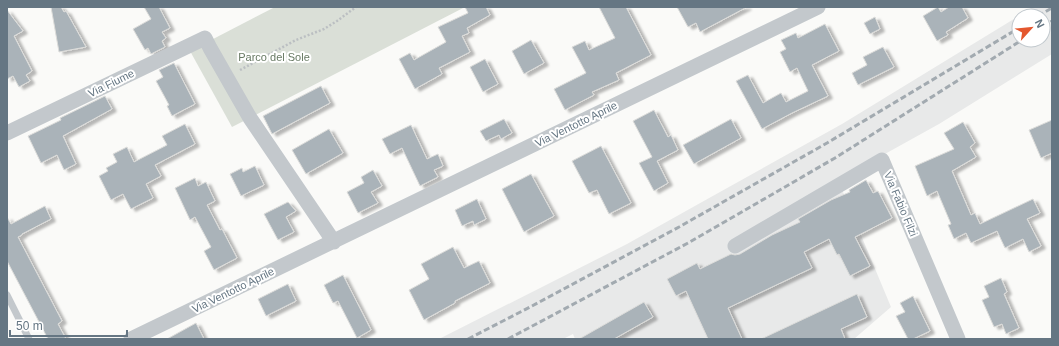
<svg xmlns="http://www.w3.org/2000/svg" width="1059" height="346" font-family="Arial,sans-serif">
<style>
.built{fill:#e8e9e9}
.green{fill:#dadfd7}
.building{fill:#aab3b9;stroke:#dcdcda;filter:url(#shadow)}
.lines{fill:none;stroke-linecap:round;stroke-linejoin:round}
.path{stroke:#bbbfc2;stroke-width:2.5;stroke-dasharray:2 2;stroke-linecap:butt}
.lane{stroke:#c3c8cc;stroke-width:7}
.street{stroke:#c3c8cc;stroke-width:15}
.rail{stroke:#a2aab0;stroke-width:3;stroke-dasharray:6 3;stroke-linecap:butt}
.labels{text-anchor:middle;stroke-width:4;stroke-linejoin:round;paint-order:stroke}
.park-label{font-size:11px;fill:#687a64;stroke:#fff}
.street-label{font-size:11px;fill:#657683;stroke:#fff}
</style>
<defs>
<filter id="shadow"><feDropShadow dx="4.5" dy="2.5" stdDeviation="1" flood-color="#0004"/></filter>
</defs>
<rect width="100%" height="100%" fill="#fafaf8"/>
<path class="built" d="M1033 7H1052V54L939 124 838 180 891 307 854 339H575L573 334 563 339H439L627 244 702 202 842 124 1019 16V40H1043V16H1019Z"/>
<path class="green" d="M275 7H465L232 127 190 51Z"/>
<path class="building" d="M51 7H61L64 12 66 11 86 47 59 52Z
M144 7H159L170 28 162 32 166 38 162 41 165 47 151 54 148 48 145 50 133 29 151 19Z
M465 7H486L490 15 467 28 469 33 462 36 470 52 439 68 442 74 415 89 399 59 410 53 414 60 446 42 438 27 468 13Z
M599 7H626L651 55 616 73 619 80 592 92 594 95 565 110 554 89 586 73 572 47 585 41 589 50 615 38Z
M677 7H747L700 32 696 23 688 27Z
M938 7 941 12 949 7H962L968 18 946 32 948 35 937 41 923 16Z
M7 10 23 31 14 36 32 71 26 75 30 81 19 87 13 76 7 79Z
M875 17 880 29 870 34 864 23Z
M825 24 839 51 812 65 828 96 792 113 762 129 736 81 748 75 763 103 781 93 786 102 808 91 797 68 790 72 780 52 786 49 781 40 796 33 798 38Z
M531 40 544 63 524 74 512 51Z
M883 47 894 67 858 85 852 73 867 65 863 57Z
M485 59 498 84 483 92 470 67Z
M174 63 195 104 172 116 167 106 169 105 156 81 163 77 159 70Z
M321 86 330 103 272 134 263 116Z
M105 96 112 109 63 136 76 164 64 170 57 155 41 163 28 136 61 120 60 118Z
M654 110 668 137 671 135 678 150 657 161 668 183 654 191 639 163 652 157 633 121Z
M504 119 512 133 501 139 499 135 486 141 480 131Z
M731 119 741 138 694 164 683 145Z
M1052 120V153L1041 158 1029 130Z
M963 122 975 143 970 147 976 157 952 171 971 215 975 213 980 224 1033 199 1040 213 1027 219 1041 246 1029 252 1023 239 1005 248 997 231 971 243 966 233 954 239 948 225 951 224 937 191 927 196 915 166 954 149 944 133Z
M185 124 195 144 155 165 161 176 146 184 153 198 131 209 123 194 111 200 99 176 108 171 106 168 117 162 113 154 127 147 134 162 167 145 162 136Z
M411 125 427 159 438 154 443 166 434 170 438 177 420 186 402 148 390 154 382 139Z
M329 129 343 153 306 174 292 150Z
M601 146 631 203 609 214 597 190 589 193 572 161Z
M255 166 264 185 241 196 230 174 242 168 243 172Z
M373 170 382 186 371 192 378 203 358 213 347 192 364 183 361 177Z
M531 174 554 216 524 232 502 189Z
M195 178 198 186 206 182 215 201 207 205 220 230 222 229 237 258 214 270 204 251 211 247 195 217 190 220 175 188Z
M866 180 873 193 878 191 892 218 855 237 870 266 850 276 839 254 837 255 829 239 804 252 812 268 728 308 742 339H708L686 291 676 296 667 279 697 263 700 269 731 254 735 255 740 254 772 235 800 222 798 219 831 200 850 192 849 190Z
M477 199 486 219 474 225 473 221 462 226 455 210Z
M288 202 296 211 286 217 294 232 278 240 264 214Z
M45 206 51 219 22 234V235L18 237 62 321 58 324 66 339H48L7 261V217L11 224Z
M453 247 464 268 479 261 490 283 455 301V303L424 320 409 290 429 279 421 264Z
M343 275 371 330 357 338 338 301 333 303 324 285Z
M1001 278 1007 292 1004 294 1019 328 1006 334 1002 324 994 327 982 300 989 297 984 286Z
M288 284 296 301 266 316 258 299Z
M857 294 867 317 841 329 845 339H761Z
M913 296 930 331 913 339H908L896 316 905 312 900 303Z
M644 302 653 317 614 339H579Z
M196 323 204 339H167Z"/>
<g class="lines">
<path class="path" d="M240 70 296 40 324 29 337 21 356 7"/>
<path class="lane" d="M7 295 29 339"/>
<path class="street" d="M7 133 205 38 210 48 250 118 334 242
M735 246 882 160 958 339
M131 339 818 7"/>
<path class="rail" d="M1038 16 1052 8
M1043 27 1052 21
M468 339 532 306 679 227 827 143 1019 28
M508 339 688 243 835 158 1022 40"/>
</g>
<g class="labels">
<g class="park-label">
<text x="274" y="61">Parco del Sole</text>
</g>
<g class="street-label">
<text transform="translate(111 83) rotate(-26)" y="4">Via Fiume</text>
<text transform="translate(576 124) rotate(-26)" y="4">Via Ventotto Aprile</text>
<text transform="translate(901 204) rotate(67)" y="4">Via Fabio Filzi</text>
<text transform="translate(233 290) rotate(-26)" y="4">Via Ventotto Aprile</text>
</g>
</g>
<rect width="1059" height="346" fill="none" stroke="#657683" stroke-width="16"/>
<g transform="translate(1031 28) rotate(63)"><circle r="19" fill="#ffffff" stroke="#c1c8cd"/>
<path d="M0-3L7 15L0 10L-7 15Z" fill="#e4572e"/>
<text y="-6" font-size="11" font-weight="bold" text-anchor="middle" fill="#657683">N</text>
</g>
<path d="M10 330v6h117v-6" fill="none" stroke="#657683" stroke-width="2"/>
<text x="16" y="330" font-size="12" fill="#657683" stroke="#ffffff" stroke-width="3" paint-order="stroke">50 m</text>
</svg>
